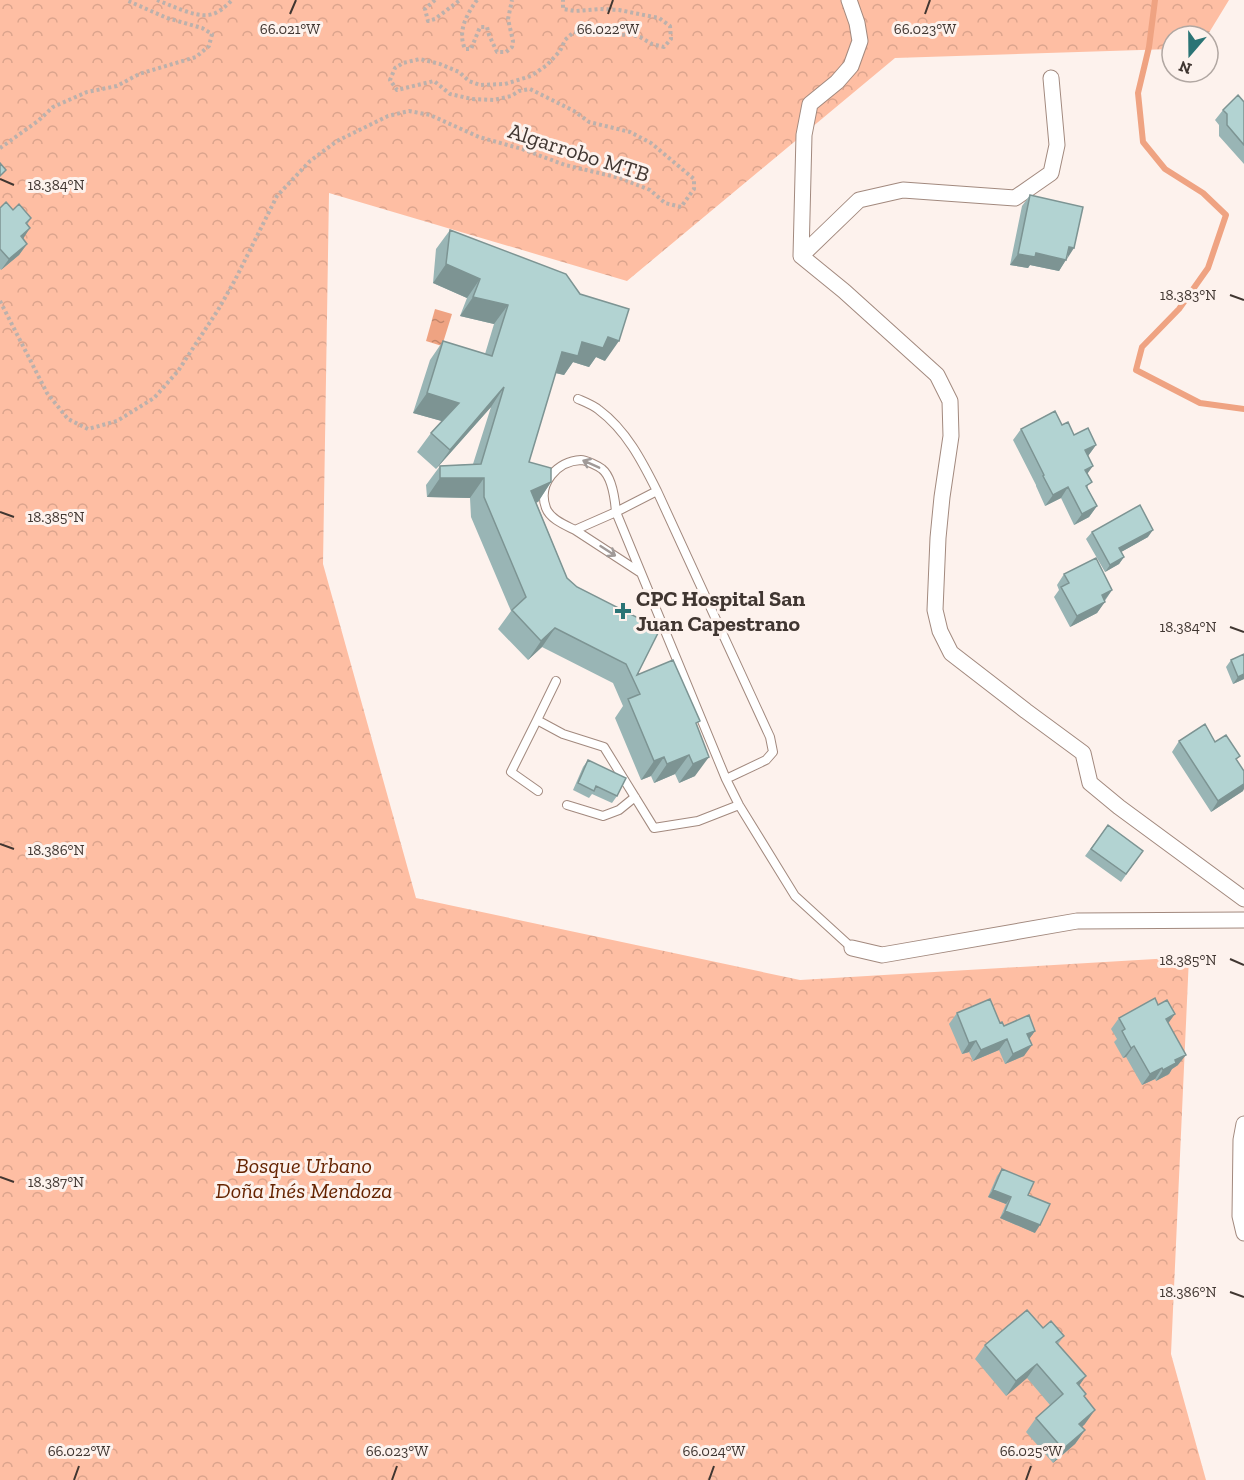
<svg xmlns="http://www.w3.org/2000/svg" width="1244" height="1480" font-family="'Zilla Slab',serif">
<style>
.park{fill:url(#park-crowns)}
.water{fill:url(#water-ripples)}
.lines{fill:none;stroke-linecap:round;stroke-linejoin:round}
.stream{stroke:#efa382;stroke-width:6}
.service-casing{stroke:#a2897e;stroke-width:10}
.minor-casing{stroke:#a2897e;stroke-width:17}
.path{stroke:#bcb1ac;stroke-width:4;stroke-dasharray:3 3;stroke-linecap:butt}
.service{stroke:#fff;stroke-width:8}
.minor{stroke:#fff;stroke-width:15}
.wall{fill:#99b5b5}
.shaded-wall{fill:#7d9493}
.building{fill:#b2d3d2;stroke:#7d9493;stroke-width:1.5}
.oneway{stroke:#a09a98}
.ticks{fill:none;stroke:#403631;stroke-width:2}
.poi-dot{fill:#2a7475;stroke:#fdf2ed;stroke-width:2}
.labels{text-anchor:middle;stroke-width:6;stroke-linejoin:round;paint-order:stroke}
.street-label{font-size:22px;fill:#403631;stroke:#fdf2ed}
.poi-label{font-size:22px;font-weight:bold;fill:#403631;stroke:#fdf2ed;text-anchor:start}
.park-label{font-size:22px;font-style:italic;fill:#652300;stroke:#fdf2ed}
.ticks-label{font-size:15px;text-anchor:middle;fill:#403631;stroke:#fdf2ed;stroke-width:6;stroke-linejoin:round;paint-order:stroke}
</style>
<defs>
<pattern id="park-crowns" width="20" height="18" patternUnits="userSpaceOnUse" patternTransform="scale(1.5)"><rect width="20" height="18" fill="#febea3"/><path d="M2 6a3 3 0 1 1 6 0M12 15a3 3 0 1 1 6 0" fill="none" stroke="#dba48d"/></pattern>
<pattern id="water-ripples" width="26" height="14" patternUnits="userSpaceOnUse" patternTransform="scale(1.5)"><rect width="26" height="14" fill="#efa382"/><path d="M2 4q2-2 4 0t4 0M15 11q2-2 4 0t4 0" fill="none" stroke="#c3866b"/></pattern>
</defs>
<rect width="100%" height="100%" fill="#fdf2ed"/>
<path class="park" d="M0 0H1229L1207 36H1172V49L895 58 627 281 329 193 323 564 416 898 800 980 1189 957 1171 1354 1206 1480H0Z"/>
<path class="water" d="M435 309 452 314 442 346 426 341Z"/>
<g class="lines">
<path class="stream" d="M1155 0 1149 47 1138 93 1143 142 1165 169 1203 193 1226 215 1208 268 1179 309 1142 347 1136 370 1200 403 1244 409"/>
<defs>
<path id="service" d="M578 399C585 402 593 405 599 410 626 430 642 461 657 491L770 737 773 752 766 760 726 779
M657 491 616 512 575 530C565 525 550 519 546 508 537 484 557 461 581 460 586 460 598 466 602 469 612 477 615 500 616 512L726 779 739 805 795 896 852 948
M575 530 641 573
M556 681 537 720 563 734 604 747 654 828 698 821 739 805
M537 720 511 772 538 791
M567 805 603 816 619 810 635 797"/>
<path id="minor" d="M801 256 844 291 937 375 950 401 951 436 942 497 938 538 935 610 940 631 951 653 1026 711 1083 753 1090 783 1119 807 1244 899
M801 256 859 200 903 190 1015 198 1051 173 1057 145 1051 78
M801 256 804 135 810 104 837 82 851 66 860 41 857 23 849 0
M852 948 882 955 1077 921 1244 920
M1244 1124 1241 1140 1240 1216 1244 1233"/>
</defs>
<use href="#service" class="service-casing"/>
<use href="#minor" class="minor-casing"/>
<path class="path" d="M157 0C170 5 195 17 208 15 218 14 225 7 232 0
M435 0 425 9 428 21 435 19 460 0
M477 0C467 14 457 31 465 49H471L480 27H487L489 35 497 52H506L512 47 513 41 508 19 512 0
M0 148 38 121 53 107 87 92 117 86 139 74 196 57 209 46 212 34 202 28 167 18 126 0
M0 301 47 393 68 419 88 429 117 421 154 398 178 371 218 310 235 280 277 196 310 161 337 141 388 116 409 111 430 115 479 137 522 149 565 165 620 178 650 190 665 203 681 207 694 189V179L651 143 630 132 589 122 574 111 530 89 519 91 511 96 494 100 472 99 450 94 434 81 397 90 390 80 395 68 403 63 420 59 440 64 459 72 469 81 480 85 505 84 531 76 547 65 560 51 565 40 574 32 589 34 631 35 640 37 652 44 664 47 671 39 670 26 659 18 619 10 600 9 575 11 563 9V0"/>
<use href="#service" class="service"/>
<use href="#minor" class="minor"/>
</g>
<path class="wall" d="M1244 102V164L1219 136V125L1215 120 1223 110Z
M1030 195 1066 259 1059 271 1030 265 1028 268 1010 265 1022 206Z
M0 208 13 210 31 218 27 225 23 239 27 244 19 255 1 270 0 269Z
M450 230 605 361 596 357 589 367 573 362 564 375 555 373 529 462 551 482 538 502H536L567 578 637 675 697 726 695 776 679 783 675 774 654 783 651 776 641 780 615 718 623 706 613 683 542 647 528 660 498 629 511 611 471 517 470 498 427 497 426 485 440 466 473 464 491 407 436 469 417 452 431 433 442 421 413 413 430 360 443 341 485 354 494 324 460 316 467 298 433 283 436 249Z
M1062 425 1074 435 1096 445 1088 456 1087 474 1088 489 1097 506 1089 517 1074 525 1061 498 1045 506 1036 486V485L1013 440 1021 429Z
M1092 532 1148 537 1121 552 1124 557 1119 564 1105 572 1086 539Z
M1064 574 1112 590 1097 613 1070 627 1054 597 1059 590 1057 585Z
M1244 654V679L1233 684 1226 667 1231 660Z
M1179 741 1215 742 1237 760 1243 791 1211 812 1172 752Z
M588 760 617 796 612 803 592 794 589 798 573 790 583 767Z
M1108 825 1143 851 1121 882 1085 856Z
M957 1013 1000 1023 1004 1026 1035 1031 1029 1039 1024 1056 1005 1064 999 1050 973 1061 969 1052 962 1054 949 1024Z
M1119 1018 1168 1023 1178 1065 1172 1069 1169 1074 1156 1081 1155 1079 1142 1085 1126 1057 1123 1058 1114 1042 1117 1039 1111 1029Z
M1002 1169 1028 1195 1035 1233 1000 1218 1006 1204 988 1197 997 1176Z
M1043 1328 1064 1336 1058 1344 1084 1396 1085 1424 1082 1427 1085 1430 1075 1444 1053 1463 1026 1432 1036 1418 1050 1405 1027 1378 1006 1396 975 1359 985 1345Z"/>
<path class="shaded-wall" d="M30 228 23 239 21 236Z
M27 244 19 255 1 270 9 259Z
M1069 247 1074 248 1067 259Z
M1036 253 1066 260 1059 271 1030 265 1028 268 1010 265 1018 254Z
M446 264 480 279 467 298 433 283Z
M473 297 508 305 494 324 460 316Z
M608 337 619 341 605 361 596 357 589 367 573 362 564 375 548 371 562 352 582 342Z
M504 387 491 407 436 469 450 450Z
M427 393 459 403 445 422 413 413Z
M1096 445 1088 456 1077 461 1085 450Z
M1093 466 1085 477V470Z
M440 478H484L470 498 427 497Z
M551 482 538 502 518 510 531 491Z
M1068 487 1061 498 1045 506 1053 495Z
M1097 506 1089 517 1074 525 1082 514Z
M1153 530 1148 537 1114 556 1119 548Z
M1124 557 1119 564 1105 572 1110 565Z
M1112 590 1104 601 1102 595Z
M1105 602 1097 613 1070 627 1077 616Z
M555 628 542 647 528 660 541 641Z
M1244 674V679L1233 684 1238 677Z
M689 755 675 774 654 783 667 764Z
M664 757 651 776 641 780 654 761Z
M709 757 695 776 679 783 693 764Z
M1244 784V789L1243 791 1211 812 1218 801Z
M1175 1014 1167 1025 1166 1019Z
M1035 1031 1027 1042V1034Z
M1007 1039 999 1050 973 1061 981 1050Z
M976 1041 969 1052 962 1054 969 1043Z
M1032 1045 1024 1056 1005 1064 1013 1054Z
M1134 1046 1126 1057 1123 1058 1131 1048Z
M1186 1055 1178 1065 1172 1069 1169 1074 1156 1081 1163 1070 1175 1060Z
M1162 1068 1155 1079 1142 1085 1150 1074Z
M993 1190 1011 1197 1006 1204 988 1197Z
M1005 1211 1040 1225 1035 1233 1000 1218Z
M1037 1364 1027 1378 1006 1396 1016 1381Z
M1086 1376 1076 1390 1077 1383Z
M1095 1410 1085 1424 1069 1438 1079 1424Z
M1085 1430 1075 1444 1053 1463 1063 1449Z"/>
<path class="building" d="M1238 95 1244 102V145L1227 125V114L1223 110Z
M0 163 6 170 0 176Z
M1030 195 1083 207 1074 248 1069 247 1066 260 1036 253 1035 257 1018 254Z
M6 202 13 210 19 204 31 218 26 223 30 228 21 236 27 244 9 259 0 249V208Z
M450 230 566 274 580 294 629 309 619 341 608 337 603 348 582 342 578 356 562 352 529 462 551 468V482L531 491 567 578 577 587 660 629 637 675 673 660 700 721 696 723 709 757 693 764 689 755 667 764 664 757 654 761 628 699 640 694 626 664 555 628 541 641 512 610 526 597 484 497V478H440V466L481 464 504 387 450 450 431 433 459 403 427 393 443 341 492 356 508 305 473 297 480 279 446 264Z
M1055 411 1062 425 1068 422 1074 435 1088 428 1096 445 1085 450 1093 466 1085 470 1092 482 1086 486 1097 506 1082 514 1068 487 1053 495 1043 476 1044 475 1021 429Z
M1140 505 1153 530 1119 548 1124 557 1110 565 1092 532Z
M1096 558 1112 590 1102 595 1105 602 1077 616 1061 587 1069 583 1064 574Z
M1244 654V674L1238 677 1231 660Z
M1205 724 1215 742 1226 735 1240 756 1236 759 1244 771V784L1218 801 1179 741Z
M588 760 626 778 617 796 596 786 594 791 578 783Z
M1108 825 1143 851 1126 874 1091 849Z
M1155 998 1158 1005 1167 1000 1175 1014 1166 1019 1186 1055 1175 1060 1176 1063 1163 1070 1162 1068 1150 1074 1134 1046 1131 1048 1122 1031 1125 1029 1119 1018Z
M990 999 1000 1023 1002 1022 1004 1026 1029 1015 1035 1031 1027 1034 1032 1045 1013 1054 1007 1039 981 1050 976 1041 969 1043 957 1013Z
M1002 1169 1034 1182 1028 1195 1050 1204 1040 1225 1005 1211 1011 1197 993 1190Z
M1027 1310 1043 1328 1051 1321 1064 1336 1056 1342 1086 1376 1077 1383 1086 1394 1084 1396 1095 1410 1079 1424 1085 1430 1063 1449 1036 1418 1063 1394 1037 1364 1016 1381 985 1345Z"/>
<defs><path id="oneway-shaft" d="M-6 0H5M1.5-3L5.5 0L1.5 3" fill="none" stroke-width="1.6" stroke-linecap="round" stroke-linejoin="round" transform="scale(1.5)"/></defs>
<g class="oneway">
<use href="#oneway-shaft" transform="translate(591 464) rotate(-156)"/>
<use href="#oneway-shaft" transform="translate(608 551) rotate(33)"/>
</g>
<path class="ticks" d="M290 14 296 0M608 14 613 0M925 14 930 0M0 179 14 185M1230 295 1244 300M0 512 14 517M1230 627 1244 632M0 844 14 849M1230 959 1244 965M0 1177 14 1182M1230 1292 1244 1297M74 1480 79 1466M392 1480 397 1466M709 1480 714 1466M1026 1480 1031 1466"/>
<path class="poi-dot" d="M620 602h6v6h6v6h-6v6h-6v-6h-6v-6h6z"/>
<g class="labels">
<g class="street-label">
<text transform="translate(579 152) rotate(18)" y="8">Algarrobo MTB</text>
</g>
<g class="poi-label">
<text x="636" y="606">CPC Hospital San<tspan x="636" dy="25">Juan Capestrano</tspan></text>
</g>
<g class="park-label">
<text x="304" y="1173">Bosque Urbano<tspan x="304" dy="25">Doña Inés Mendoza</tspan></text>
</g>
</g>
<g class="ticks-label">
<text x="290" y="34">66.021°W</text>
<text x="608" y="34">66.022°W</text>
<text x="925" y="34">66.023°W</text>
<text x="56" y="190">18.384°N</text>
<text x="1188" y="300">18.383°N</text>
<text x="56" y="522">18.385°N</text>
<text x="1188" y="632">18.384°N</text>
<text x="56" y="855">18.386°N</text>
<text x="1188" y="965">18.385°N</text>
<text x="56" y="1187">18.387°N</text>
<text x="1188" y="1297">18.386°N</text>
<text x="79" y="1456">66.022°W</text>
<text x="397" y="1456">66.023°W</text>
<text x="714" y="1456">66.024°W</text>
<text x="1031" y="1456">66.025°W</text>
</g>
<g transform="translate(1190 54) rotate(200)"><circle r="28" fill="#fdf2ed" stroke="#b1a7a2" stroke-width="1.5"/>
<path d="M0-4.5L10 22L0 15L-10 22Z" fill="#2a7475"/>
<text y="-9" font-size="16" font-weight="bold" text-anchor="middle" fill="#403631">N</text>
</g>
</svg>
